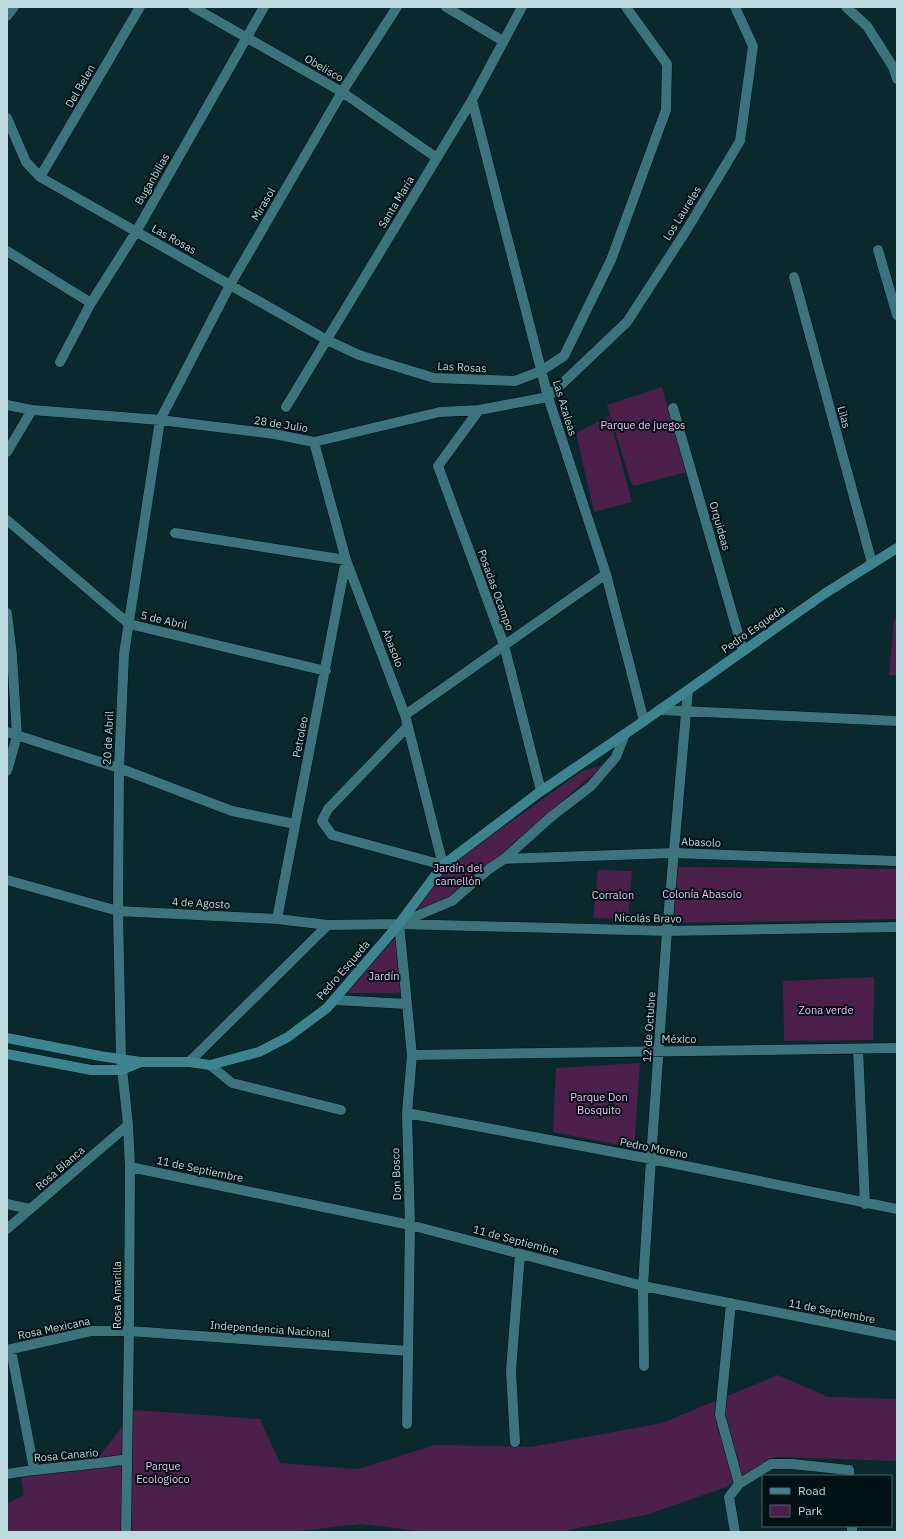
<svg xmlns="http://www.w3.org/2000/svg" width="904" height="1539" font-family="'IBM Plex Sans',sans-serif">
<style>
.green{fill:#4c204b}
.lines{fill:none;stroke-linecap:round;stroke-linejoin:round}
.street-casing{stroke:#011013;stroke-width:11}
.secondary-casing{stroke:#011013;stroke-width:11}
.street{stroke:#3b747d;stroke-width:10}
.secondary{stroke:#3c8590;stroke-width:10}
.labels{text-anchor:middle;stroke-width:4;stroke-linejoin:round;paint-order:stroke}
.street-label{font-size:11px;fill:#bedbdf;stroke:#001114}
.park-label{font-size:11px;fill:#fcbff9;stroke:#001114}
</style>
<rect width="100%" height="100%" fill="#09292d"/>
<path class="green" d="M662 387 686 472 634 486 631 483 607 405Z
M609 416 632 502 594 512 576 433Z
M897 618V675H889L894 620Z
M604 765 450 898 415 911 432 885 450 865 582 771Z
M677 867 897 869V919L672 923Z
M598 870 632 871 628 919 593 918Z
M395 938 402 993H347Z
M874 977 873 1040 784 1041 783 981Z
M640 1063 634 1148 553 1132 556 1068Z
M778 1375 828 1397 897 1399V1461L775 1457 726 1487 646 1515 573 1529 566 1532H428L361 1524 289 1532H7V1504L24 1495 20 1472 94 1463 135 1410 260 1419 280 1463 358 1469 435 1445 531 1447 662 1423Z"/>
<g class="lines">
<defs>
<path id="street" d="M193 7 342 92 437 158
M446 7 503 41
M846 7 867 26 893 67 897 79
M7 16 14 7
M472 100 548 397 606 574 644 721
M7 118 26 162 40 177 327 340 359 355 434 378 515 381 541 371 564 356 611 260 666 110 667 64 626 7
M40 177 140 7
M878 250 897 315
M7 251 91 303
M794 277 872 563
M60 362 91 303 136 232 264 7
M7 405 32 410 160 420 274 434 314 442 440 412 479 410 548 397 627 322 686 231 740 141 753 46 735 7
M286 407 472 100 522 7
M673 408 743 651
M479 410 438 466 504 645 541 791
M314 442 346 560 405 715 443 865 332 835 322 821 328 809 408 726
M7 452 32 410
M7 520 129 624 326 671
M175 533 346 560 277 919
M7 613 12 655 17 736 7 771
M660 710 897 721
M405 715 606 574
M7 732 119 768 232 811 295 824
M504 859 673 853 897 861
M7 880 118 911 277 919 328 925 399 924 667 931 897 927
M402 922 452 901 489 869 504 859 552 816 591 786 616 757 625 734
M399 924 412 1055 407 1113 410 1225 407 1424
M334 1000 407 1004
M858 1049 865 1204
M412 1055 897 1048
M189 1062 328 925
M210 1065 232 1083 341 1110
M407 1113 651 1159 897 1209
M130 1167 410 1225 643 1286 897 1336
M7 1204 30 1209
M7 1229 128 1125
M731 1303 720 1415 739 1484
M7 1350 91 1331H129L408 1351
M11 1350 34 1469
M644 1366 643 1286 651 1159 667 931 688 690
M515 1442 511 1371 520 1254
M7 1474C47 1467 87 1466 127 1459
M852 1526V1532
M126 1532 129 1331 130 1167 128 1125 121 1059 118 911 119 768 124 654 160 420 230 285 342 92 397 7
M735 1532 729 1497 739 1484 771 1464H792L849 1470V1476"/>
<path id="secondary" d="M7 1038 100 1056 141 1062H189L210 1065 259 1052 288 1037 327 1008 399 924 443 865 541 791 644 721 824 594 897 548
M7 1054 91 1070H122L141 1062"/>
</defs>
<use href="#street" class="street-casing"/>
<use href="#secondary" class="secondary-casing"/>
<use href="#street" class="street"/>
<use href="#secondary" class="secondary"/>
</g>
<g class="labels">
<g class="street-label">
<text transform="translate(324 68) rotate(30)" y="4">Obelisco</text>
<text transform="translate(80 86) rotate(-60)" y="4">Del Belen</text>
<text transform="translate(152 179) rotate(-60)" y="4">Buganbilias</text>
<text transform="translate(396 202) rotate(-59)" y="4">Santa María</text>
<text transform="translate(263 204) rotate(-60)" y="4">Mirasol</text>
<text transform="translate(682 213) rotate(-58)" y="4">Los Laureles</text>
<text transform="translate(174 239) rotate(29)" y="4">Las Rosas</text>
<text transform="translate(462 367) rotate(3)" y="4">Las Rosas</text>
<text transform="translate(565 408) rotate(73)" y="4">Las Azaleas</text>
<text transform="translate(844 417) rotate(75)" y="4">Lilas</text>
<text transform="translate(281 424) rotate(9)" y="4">28 de Julio</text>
<text transform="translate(720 526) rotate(74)" y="4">Orquideas</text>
<text transform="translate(496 590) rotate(70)" y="4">Posadas Ocampo</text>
<text transform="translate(164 620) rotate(13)" y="4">5 de Abril</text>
<text transform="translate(753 629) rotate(-35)" y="4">Pedro Esqueda</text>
<text transform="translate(393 648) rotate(69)" y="4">Abasolo</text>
<text transform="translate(300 737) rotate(-79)" y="4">Petroleo</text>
<text transform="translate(108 738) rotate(-87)" y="4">20 de Abril</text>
<text transform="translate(701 842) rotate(2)" y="4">Abasolo</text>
<text transform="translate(201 903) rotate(3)" y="4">4 de Agosto</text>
<text transform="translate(648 918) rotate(1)" y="4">Nicolás Bravo</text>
<text transform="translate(343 970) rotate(-49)" y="4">Pedro Esqueda</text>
<text transform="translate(649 1027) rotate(-86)" y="4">12 de Octubre</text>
<text x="679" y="1043">México</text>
<text transform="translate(654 1148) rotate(11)" y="4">Pedro Moreno</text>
<text transform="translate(60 1168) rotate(-41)" y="4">Rosa Blanca</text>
<text transform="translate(200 1169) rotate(12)" y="4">11 de Septiembre</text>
<text transform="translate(396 1174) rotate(-92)" y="4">Don Bosco</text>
<text transform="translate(516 1240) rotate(15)" y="4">11 de Septiembre</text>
<text transform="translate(117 1295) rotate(-90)" y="4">Rosa Amarilla</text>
<text transform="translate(832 1311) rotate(11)" y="4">11 de Septiembre</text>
<text transform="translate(54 1328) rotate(-12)" y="4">Rosa Mexicana</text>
<text transform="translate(270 1329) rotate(4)" y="4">Independencia Nacional</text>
<text transform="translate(66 1455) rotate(-5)" y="4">Rosa Canario</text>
</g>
<g class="park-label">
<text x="643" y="429">Parque de juegos</text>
<text x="458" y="872">Jardín del<tspan x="458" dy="13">camellón</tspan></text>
<text x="702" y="898">Colonía Abasolo</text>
<text x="613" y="899">Corralon</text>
<text x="384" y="980">Jardín</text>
<text x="826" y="1014">Zona verde</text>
<text x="599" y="1101">Parque Don<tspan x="599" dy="13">Bosquito</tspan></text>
<text x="163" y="1470">Parque<tspan x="163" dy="13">Ecologioco</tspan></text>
</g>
</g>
<rect width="904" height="1539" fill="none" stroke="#bedbdf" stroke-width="16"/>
<rect x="762" y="1475" width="130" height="52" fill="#001114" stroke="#4c6265"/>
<rect x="770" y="1488" width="20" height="6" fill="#3c8590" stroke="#4c6265"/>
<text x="798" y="1495" font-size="12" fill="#bedbdf">Road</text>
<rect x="770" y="1505" width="20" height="12" fill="#4c204b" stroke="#4c6265"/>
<text x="798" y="1515" font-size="12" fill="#bedbdf">Park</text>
</svg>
